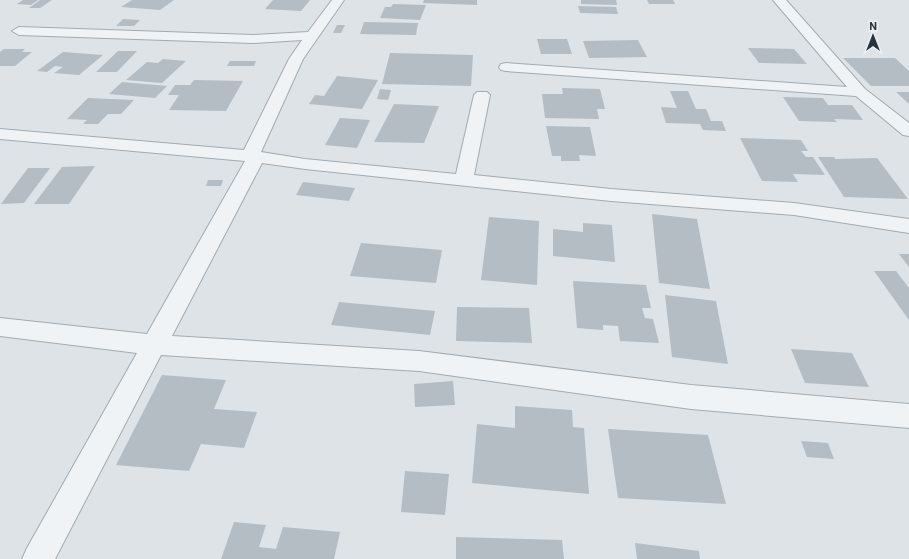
<svg xmlns="http://www.w3.org/2000/svg" width="909" height="559" font-family="Roboto,sans-serif">
<style>
.building{fill:#b4bdc4}
.lines{fill:none;stroke-linecap:round;stroke-linejoin:round}
.street-casing{stroke:#a2abb1;stroke-width:2}
.street{fill:#eff3f5;fill-rule:evenodd}
</style>
<rect width="100%" height="100%" fill="#dde3e7"/>
<path class="building" d="M23 0H38L31 5 17 4Z
M40 0H52L40 8H29Z
M132 0H174L160 10 121 7Z
M273 0H310L301 11 265 9Z
M424 0H477V5L423 3Z
M581 0H616L617 5 581 4Z
M647 0H673L675 4H649Z
M393 4 426 5 420 20 380 18 385 7H391Z
M578 6 616 7 618 14 580 13Z
M123 19 140 20 134 26H116Z
M364 22 418 23 416 35 360 34Z
M337 25H345L341 33H333Z
M537 39H567L572 54H541Z
M638 40 647 57 589 58 583 41Z
M748 48 794 49 807 64 759 63Z
M4 49H25L22 52H32L15 66H0V52Z
M118 51H137L117 72H96Z
M63 52 103 55 79 75 54 73 63 67 55 66 47 72 37 71Z
M390 53 473 55 471 86 382 84Z
M843 58H895L909 71V86H871Z
M163 59 186 61 162 83 126 80 147 62 158 63Z
M230 61H256L254 66H227Z
M337 76 378 80 362 109 309 104 315 95 324 96Z
M194 80 243 81 226 111 169 110 179 95H168L175 85H190Z
M122 82 167 86 155 98 109 94Z
M562 88 600 89 605 109H597L599 119 545 118 542 94H563Z
M380 89 391 90 388 100 377 99Z
M670 91H688L696 109H706L711 121H722L726 131 703 130 700 124 666 123 661 107 677 108Z
M896 92H909V104Z
M783 97 823 98 828 105H852L863 120 834 119 837 122 799 121Z
M88 98 134 100 121 114H108L98 124H83L87 120 67 119Z
M394 104 439 106 424 143 374 142Z
M340 118 370 120 357 148 325 145Z
M546 126 590 127 596 156 579 155 580 161H561V156H552Z
M740 138 801 140 808 151H801L806 157H813L825 175 793 174 798 182 762 181Z
M818 157H834L835 159 877 158 908 199 844 197Z
M95 166 69 204H34L62 167Z
M28 168H50L24 203 1 204Z
M208 180H223L221 186H206Z
M303 182 355 188 349 201 296 195Z
M652 214 697 219 710 289 659 283Z
M489 217 539 221 537 285 481 280Z
M583 223 612 225 615 262 553 256V229L583 232Z
M361 243 442 250 436 283 350 276Z
M899 254H909V267Z
M874 271H896L909 288V320Z
M573 281 646 285 651 308H642L645 318 653 319 659 343 620 341 618 326 603 325V330L577 328Z
M665 295 716 301 728 364 672 357Z
M339 302 435 311 430 335 331 325Z
M457 307 529 308 532 343 456 341Z
M791 349 852 353 869 387 805 383Z
M162 375 226 380 214 409 257 412 244 448 201 444 189 471 116 465Z
M453 381 455 405 415 407 414 384Z
M515 406 572 410 573 427 584 428 589 494 472 483 477 424 515 428Z
M608 429 708 435 726 504 618 498Z
M801 441 828 443 834 459 807 457Z
M405 471 449 474 445 515 401 512Z
M234 522 266 525 259 547 276 549 283 527 340 532 334 559H221Z
M456 537 562 540 564 559H456Z
M635 543 699 551 700 559H637Z"/>
<g class="lines">
<defs>
<path id="street" d="M332 0H344L303 59 261 152 305 159 456 174 474 95 477 92H487L490 95 474 175 611 189 794 203 909 219V233L794 215 611 201 305 169 262 163 172 336 419 351 691 385 909 404V428L691 409 419 371 161 355 55 559H22L27 548 137 353 0 336V318L147 334 245 161 0 139V129L244 150 289 59 302 40 253 43 19 35 12 31 19 27 253 35 308 32Z
M773 0H786L865 89 909 123V136L903 135 856 96 506 71 501 70 499 67 501 64 506 63 847 87Z"/>
</defs>
<use href="#street" class="street-casing"/>
<use href="#street" class="street"/>
</g>
<g transform="translate(873 36)" stroke="#ecf1f5" stroke-width="3" paint-order="stroke">
<path d="M0-3L7 15L0 10L-7 15Z" fill="#26343d"/>
<text y="-6" font-size="11" font-weight="bold" text-anchor="middle" fill="#26343d">N</text>
</g>
</svg>
